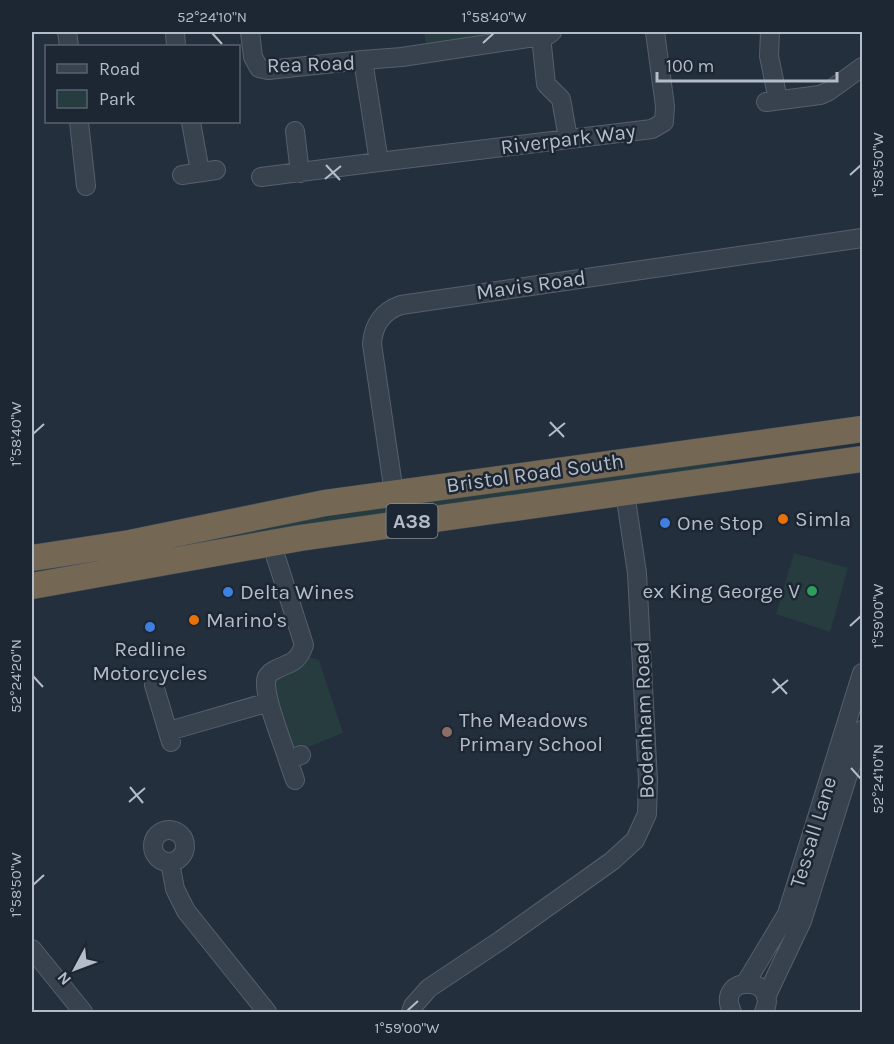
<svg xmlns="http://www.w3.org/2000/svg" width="894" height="1044" font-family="Karla,sans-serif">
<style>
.green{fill:#263c3f}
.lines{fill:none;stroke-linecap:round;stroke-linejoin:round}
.minor-casing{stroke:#565f6c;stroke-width:20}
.highway-casing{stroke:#434c59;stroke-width:27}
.minor{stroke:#38414e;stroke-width:18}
.highway{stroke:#746855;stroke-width:26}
.ticks{fill:none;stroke:#b4bcc9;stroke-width:2}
.food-dot{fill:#e8710a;stroke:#1d2633;stroke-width:2}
.shop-dot{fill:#3f7fe0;stroke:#1d2633;stroke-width:2}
.leisure-dot{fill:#2e9e5b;stroke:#1d2633;stroke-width:2}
.education-dot{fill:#8d6e63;stroke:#1d2633;stroke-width:2}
.labels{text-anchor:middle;stroke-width:5;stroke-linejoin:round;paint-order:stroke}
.shield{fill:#1d2633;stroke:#878f9c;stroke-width:1.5}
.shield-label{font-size:20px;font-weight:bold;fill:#b4bcc9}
.street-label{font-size:21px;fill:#b4bcc9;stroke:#1d2633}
.poi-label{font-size:21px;fill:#b4bcc9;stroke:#1d2633;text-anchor:start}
.neatline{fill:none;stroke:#b4bcc9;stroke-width:2}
.ticks-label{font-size:15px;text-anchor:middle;fill:#b4bcc9}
</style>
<rect width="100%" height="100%" fill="#242f3e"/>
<path class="green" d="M424 32H535L427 49Z
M726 453 729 472 32 578V563L177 538Z
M794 553 848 568 830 632 776 614Z
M303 655 319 660 343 733 308 747 309 750 288 758 268 676Z"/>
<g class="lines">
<defs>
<path id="minor" d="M67 32 69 46
M175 32 176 46
M250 32 253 57 259 68 268 70 363 60 379 162 261 177
M770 32 769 56 778 100
M541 36 546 84 561 99 568 138
M363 60 402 57 548 35 552 32
M766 102 820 95 829 91 862 67
M79 122 86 186
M191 122 200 172
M295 131 300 173
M379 162 652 129 664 122 665 106 655 32
M182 175 216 170
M394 493 372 344C373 325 383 311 401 305L862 238
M271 542 304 645C297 665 289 662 273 671 269 673 266 677 266 682 265 701 282 740 288 760L301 755
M154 685 171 742
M169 731 269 702
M288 760 295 780
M153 846a16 16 0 1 1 32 0a16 16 0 1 1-32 0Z
M170 862 175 889 186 911 267 1012
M32 949 83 1012
M745 984 787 914 862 673
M766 997 802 921 862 730
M411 1012 413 1006 429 988 501 940 612 861 635 840 647 814 648 781 637 573 625 493
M732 1012C714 974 781 975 764 1012"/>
<path id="highway" d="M32 558 130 543 325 503 862 429
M32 586 300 538 862 459"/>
</defs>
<use href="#minor" class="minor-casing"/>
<use href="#highway" class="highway-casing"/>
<use href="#minor" class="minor"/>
<use href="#highway" class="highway"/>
</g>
<path class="ticks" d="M212 33 222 44M483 43 494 33M326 165 340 180M850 175 861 165M325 179 341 166M550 422 564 437M33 434 44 424M549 436 565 423M850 626 861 616M33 676 43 687M773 679 787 694M772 693 788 680M851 768 861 779M130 787 143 803M129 802 145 788M33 885 44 875M407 1011 418 1001"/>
<g class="food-dot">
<circle cx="783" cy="519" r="6"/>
<circle cx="194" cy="620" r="6"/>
</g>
<g class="shop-dot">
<circle cx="665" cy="523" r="6"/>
<circle cx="228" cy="592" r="6"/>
<circle cx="150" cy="627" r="6"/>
</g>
<circle class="leisure-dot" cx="812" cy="591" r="6"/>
<circle class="education-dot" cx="447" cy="732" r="6"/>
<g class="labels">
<rect class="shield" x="386.5" y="504" width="51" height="34" rx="4.5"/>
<g class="shield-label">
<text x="412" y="528">A38</text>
</g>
<g class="street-label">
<text transform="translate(311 64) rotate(-2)" y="7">Rea Road</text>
<text transform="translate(568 139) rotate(-7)" y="7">Riverpark Way</text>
<text transform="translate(531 285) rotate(-8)" y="7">Mavis Road</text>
<text transform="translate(535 473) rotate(-8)" y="7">Bristol Road South</text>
<text transform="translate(644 720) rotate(-92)" y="7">Bodenham Road</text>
<text transform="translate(813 832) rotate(-73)" y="7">Tessall Lane</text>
</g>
<g class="poi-label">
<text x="795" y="526">Simla</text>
<text x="677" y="530">One Stop</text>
<text x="800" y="598" text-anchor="end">ex King George V</text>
<text x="240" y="599">Delta Wines</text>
<text x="206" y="627">Marino's</text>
<text x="150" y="656" text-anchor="middle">Redline<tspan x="150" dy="24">Motorcycles</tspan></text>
<text x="459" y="727">The Meadows<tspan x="459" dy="24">Primary School</tspan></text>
</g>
</g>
<rect width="894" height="1044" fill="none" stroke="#1d2633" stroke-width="66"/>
<rect x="45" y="45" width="195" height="78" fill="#1d2633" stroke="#59626f" stroke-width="1.5"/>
<rect x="57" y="64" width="30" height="9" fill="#38414e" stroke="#59626f" stroke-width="1.5"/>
<text x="99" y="75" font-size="18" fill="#b4bcc9">Road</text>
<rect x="57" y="90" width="30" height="18" fill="#263c3f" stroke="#59626f" stroke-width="1.5"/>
<text x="99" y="105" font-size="18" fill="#b4bcc9">Park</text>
<g transform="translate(75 969) rotate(229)" stroke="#1d2633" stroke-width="4.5" paint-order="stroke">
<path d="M0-4.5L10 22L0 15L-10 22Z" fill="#b4bcc9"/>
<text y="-9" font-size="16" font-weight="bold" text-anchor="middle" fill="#b4bcc9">N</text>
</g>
<path d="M657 72v9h180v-9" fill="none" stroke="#b4bcc9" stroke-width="3"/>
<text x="666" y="72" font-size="18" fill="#b4bcc9" stroke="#1d2633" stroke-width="4.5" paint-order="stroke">100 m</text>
<rect x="33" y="33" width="828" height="978" class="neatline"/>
<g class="ticks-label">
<text x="212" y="22">52°24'10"N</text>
<text x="494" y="22">1°58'40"W</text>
<text transform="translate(878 165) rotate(-90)" y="5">1°58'50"W</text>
<text transform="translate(16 434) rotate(-90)" y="5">1°58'40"W</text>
<text transform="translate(878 616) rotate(-90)" y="5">1°59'00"W</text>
<text transform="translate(16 676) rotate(-90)" y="5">52°24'20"N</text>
<text transform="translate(878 779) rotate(-90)" y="5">52°24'10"N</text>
<text transform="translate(16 885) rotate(-90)" y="5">1°58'50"W</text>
<text x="407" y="1033">1°59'00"W</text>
</g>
</svg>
